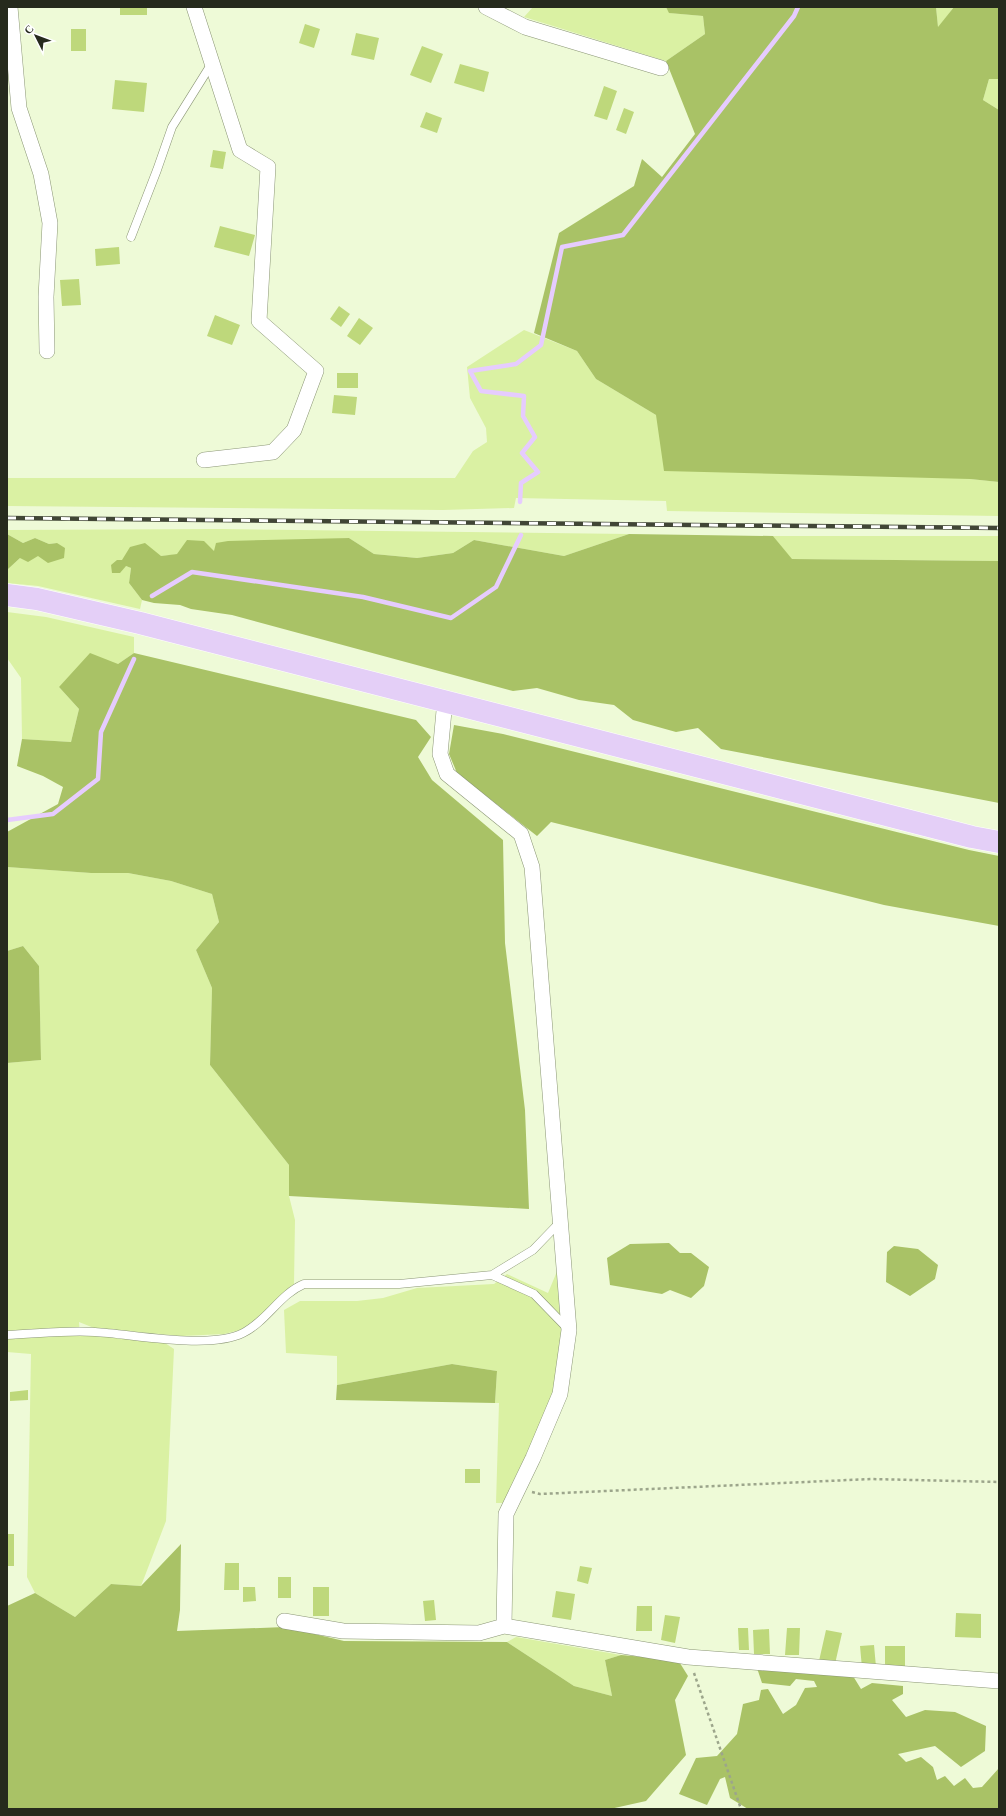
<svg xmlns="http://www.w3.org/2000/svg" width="1006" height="1816" font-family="'Libre Baskerville',serif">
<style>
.green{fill:#daf1a3}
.forest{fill:#a9c266}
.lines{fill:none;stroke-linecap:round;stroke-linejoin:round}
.stream{stroke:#e6ccfe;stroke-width:4.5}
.building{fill:#bed87b}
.service-casing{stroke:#8b9676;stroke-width:9}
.minor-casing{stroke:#8b9676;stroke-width:16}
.primary-casing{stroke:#fff;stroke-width:23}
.path{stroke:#9ca58b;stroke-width:2.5;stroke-dasharray:3 3;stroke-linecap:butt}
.service{stroke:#fff;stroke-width:8}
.minor{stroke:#fff;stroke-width:15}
.primary{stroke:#e4cff7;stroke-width:22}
.rail-casing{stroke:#414636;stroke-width:4.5}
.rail{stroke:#fff;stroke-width:3;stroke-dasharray:9;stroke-linecap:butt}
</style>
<rect width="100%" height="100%" fill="#eefad7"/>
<path class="green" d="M533 7H666L670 13 703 16 705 34 666 61 524 17Z
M936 7H954L938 28Z
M989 79H999V110L983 100Z
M524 330 577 351 596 379 656 415 970 479 999 482V516L667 511 666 501 516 498 514 508 443 510 7 506V478H455L473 451 487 442 486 428 470 398 467 367Z
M221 529 629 534 564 556 474 540 453 553 417 558 374 554 349 538 161 556 126 566 131 568 129 583 142 600 140 609 38 586 7 583V570L20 558 38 555 57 543 49 544 35 538 23 543 7 534V530Z
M773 536H999V561L791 559Z
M7 612 46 617 134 637V653L118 664 59 687 79 709 71 742 22 739 21 678 7 658Z
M7 867 91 873H128L171 881 212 894 219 922 196 950 212 988 210 1065 289 1165V1196L295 1220 294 1284 257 1320 240 1330 224 1334 182 1336 94 1328 79 1322 80 1335H94L165 1343 174 1349 166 1521 141 1586 111 1584 75 1617 35 1593 27 1577 31 1354 7 1352V1063L41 1060 39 966 23 946 7 951Z
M558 1269 562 1339 555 1392 506 1503H496L499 1403H495L497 1371 452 1364 337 1385V1356L286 1353 284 1310 300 1301H357L383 1298 417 1288 494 1284 507 1274 548 1293Z
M516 1637 621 1655 605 1660 612 1696 574 1686 507 1642Z"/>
<path class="forest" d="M666 7H936L938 27 954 7H999V79H989L983 100 999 110V482L970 479 664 471 656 415 596 379 577 351 534 333 559 233 634 186 642 159 662 177 695 134 666 61 705 34 703 16 669 13Z
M7 534 23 543 35 538 49 544 57 543 65 548 64 558 48 563 38 556 28 562 20 558 7 570Z
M629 534 773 536 792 559 999 561V803L721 749 698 728 676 732 633 720 614 705 579 700 537 688 513 691 232 615 191 609 180 605 154 603 142 600 129 583 131 568 126 566 120 573H112L111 565 117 560H122L130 547 145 543 161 556 177 554 187 540 204 541 214 551 216 543 228 541 349 538 374 554 417 558 453 553 474 540 564 556Z
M90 653 118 664 134 653 416 720 431 737 418 757 432 780 503 840 505 943 525 1110 529 1209 289 1196V1165L210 1065 212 988 196 950 219 922 212 894 171 881 128 873H91L7 867V832L58 804 63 787 43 776 17 766 22 739 71 742 79 709 59 687Z
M454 725 503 734 969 850 999 856V926L884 905 551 822 537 836 457 773 449 754Z
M23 946 39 966 41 1060 7 1063V951Z
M669 1243 680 1253H691L709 1267 704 1286 691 1298 670 1290 662 1294 610 1285 607 1258 630 1244Z
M894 1246 918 1249 938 1265 935 1279 910 1296 886 1282 887 1252Z
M452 1364 497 1371 495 1403 336 1400 337 1385Z
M181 1544 180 1610 177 1631 285 1627 344 1641 507 1642 574 1686 612 1696 605 1660 621 1655 678 1660 688 1676 675 1700 686 1755 646 1801 610 1809H7V1606L35 1593 75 1617 111 1584 141 1586Z
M757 1668 853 1676 861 1689 872 1683 903 1686V1694L892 1700 906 1717 925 1710 955 1712 986 1726 985 1751 961 1767 935 1746 898 1754 906 1762 921 1757 933 1767 937 1780 945 1776 954 1786 965 1778 973 1788 982 1787 999 1768V1809H748L730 1798 725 1777 720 1779 707 1805 679 1794 696 1758 717 1756 737 1734 743 1704 759 1700 761 1690 768 1689 783 1714 796 1705 805 1688 817 1687 814 1681 796 1679 790 1686 762 1683Z"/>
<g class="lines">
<path class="stream" d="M520 502 521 483 538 472 522 453 535 437 523 416 524 396 481 391 470 371 516 364 541 345 562 247 623 235 794 16 798 7
M152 596 192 572 363 597 451 618 496 587 521 535
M7 820 53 814 98 779 101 732 134 659"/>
</g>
<path class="building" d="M120 7H147V15H120Z
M305 24 320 29 314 48 299 43Z
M71 29H86V51H71Z
M356 33 379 38 374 60 351 55Z
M422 46 443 54 431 83 410 75Z
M460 64 489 72 484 92 454 83Z
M115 80 147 83 144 112 112 109Z
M604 86 617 91 607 120 594 116Z
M624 108 634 112 626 134 616 130Z
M426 112 442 118 437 133 420 127Z
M213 150 226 152 223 169 210 167Z
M220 226 255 235 249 256 214 247Z
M119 247 120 264 96 266 95 249Z
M79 279 81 305 62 306 60 280Z
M339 306 350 314 341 327 330 319Z
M215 315 240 325 232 345 207 336Z
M359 318 373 328 360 345 347 336Z
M337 373H358V388H337Z
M334 395 357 397 355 415 332 413Z
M28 1390V1400L10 1401V1392Z
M465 1469H480V1483H465Z
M7 1534H14V1566H7Z
M225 1563H239V1590H224Z
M580 1566 592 1568 588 1584 577 1581Z
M278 1577H291V1598H278Z
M243 1587H255L256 1601 243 1602Z
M313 1587H329V1616H313Z
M556 1591 575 1594 571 1620 552 1617Z
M434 1600 436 1620 425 1621 423 1601Z
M637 1606H652V1631H636Z
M956 1613 981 1614V1638L955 1637Z
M665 1615 680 1617 675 1643 661 1640Z
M738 1628H748L749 1650H739Z
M787 1628H800L799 1655H785Z
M769 1629 770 1654H754L753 1630Z
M826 1630 842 1633 835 1664 819 1661Z
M874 1645 876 1667 862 1668 860 1646Z
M885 1646H905V1667H885Z"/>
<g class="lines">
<defs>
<path id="service" d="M131 237 157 170 172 127 212 63
M492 1275 533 1250 560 1222
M7 1335C36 1334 66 1330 95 1332 133 1334 209 1350 243 1333 267 1321 280 1294 304 1284H399L492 1275 534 1294 568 1329"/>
<path id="minor" d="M10 7 19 108 41 174 50 223 46 297 47 351
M194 7 240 150 268 167 259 321 316 371 294 430 273 452 204 460
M486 7 525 27 661 68
M445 700 440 754 447 774 521 834 532 867 569 1330 560 1394 533 1458 506 1514 504 1626
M284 1621 343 1631 479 1633 504 1626 688 1657 999 1681"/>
<path id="primary" d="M7 595 37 599 140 623 972 837 999 842"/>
</defs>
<use href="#service" class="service-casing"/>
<use href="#minor" class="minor-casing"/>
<use href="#primary" class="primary-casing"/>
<path class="path" d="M532 1492 540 1494 871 1479 999 1482
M694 1673 741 1809"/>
<use href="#service" class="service"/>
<use href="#minor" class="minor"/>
<use href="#primary" class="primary"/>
<defs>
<path id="rail" d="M7 518 999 528"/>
</defs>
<use href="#rail" class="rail-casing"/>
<use href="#rail" class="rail"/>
</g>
<rect width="1006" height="1816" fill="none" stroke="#262a1d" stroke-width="16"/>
<g transform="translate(36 36) rotate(312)" stroke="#ffffff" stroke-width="3" paint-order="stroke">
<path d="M0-3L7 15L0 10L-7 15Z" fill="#262a1d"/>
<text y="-6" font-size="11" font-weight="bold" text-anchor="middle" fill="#262a1d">С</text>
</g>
</svg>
